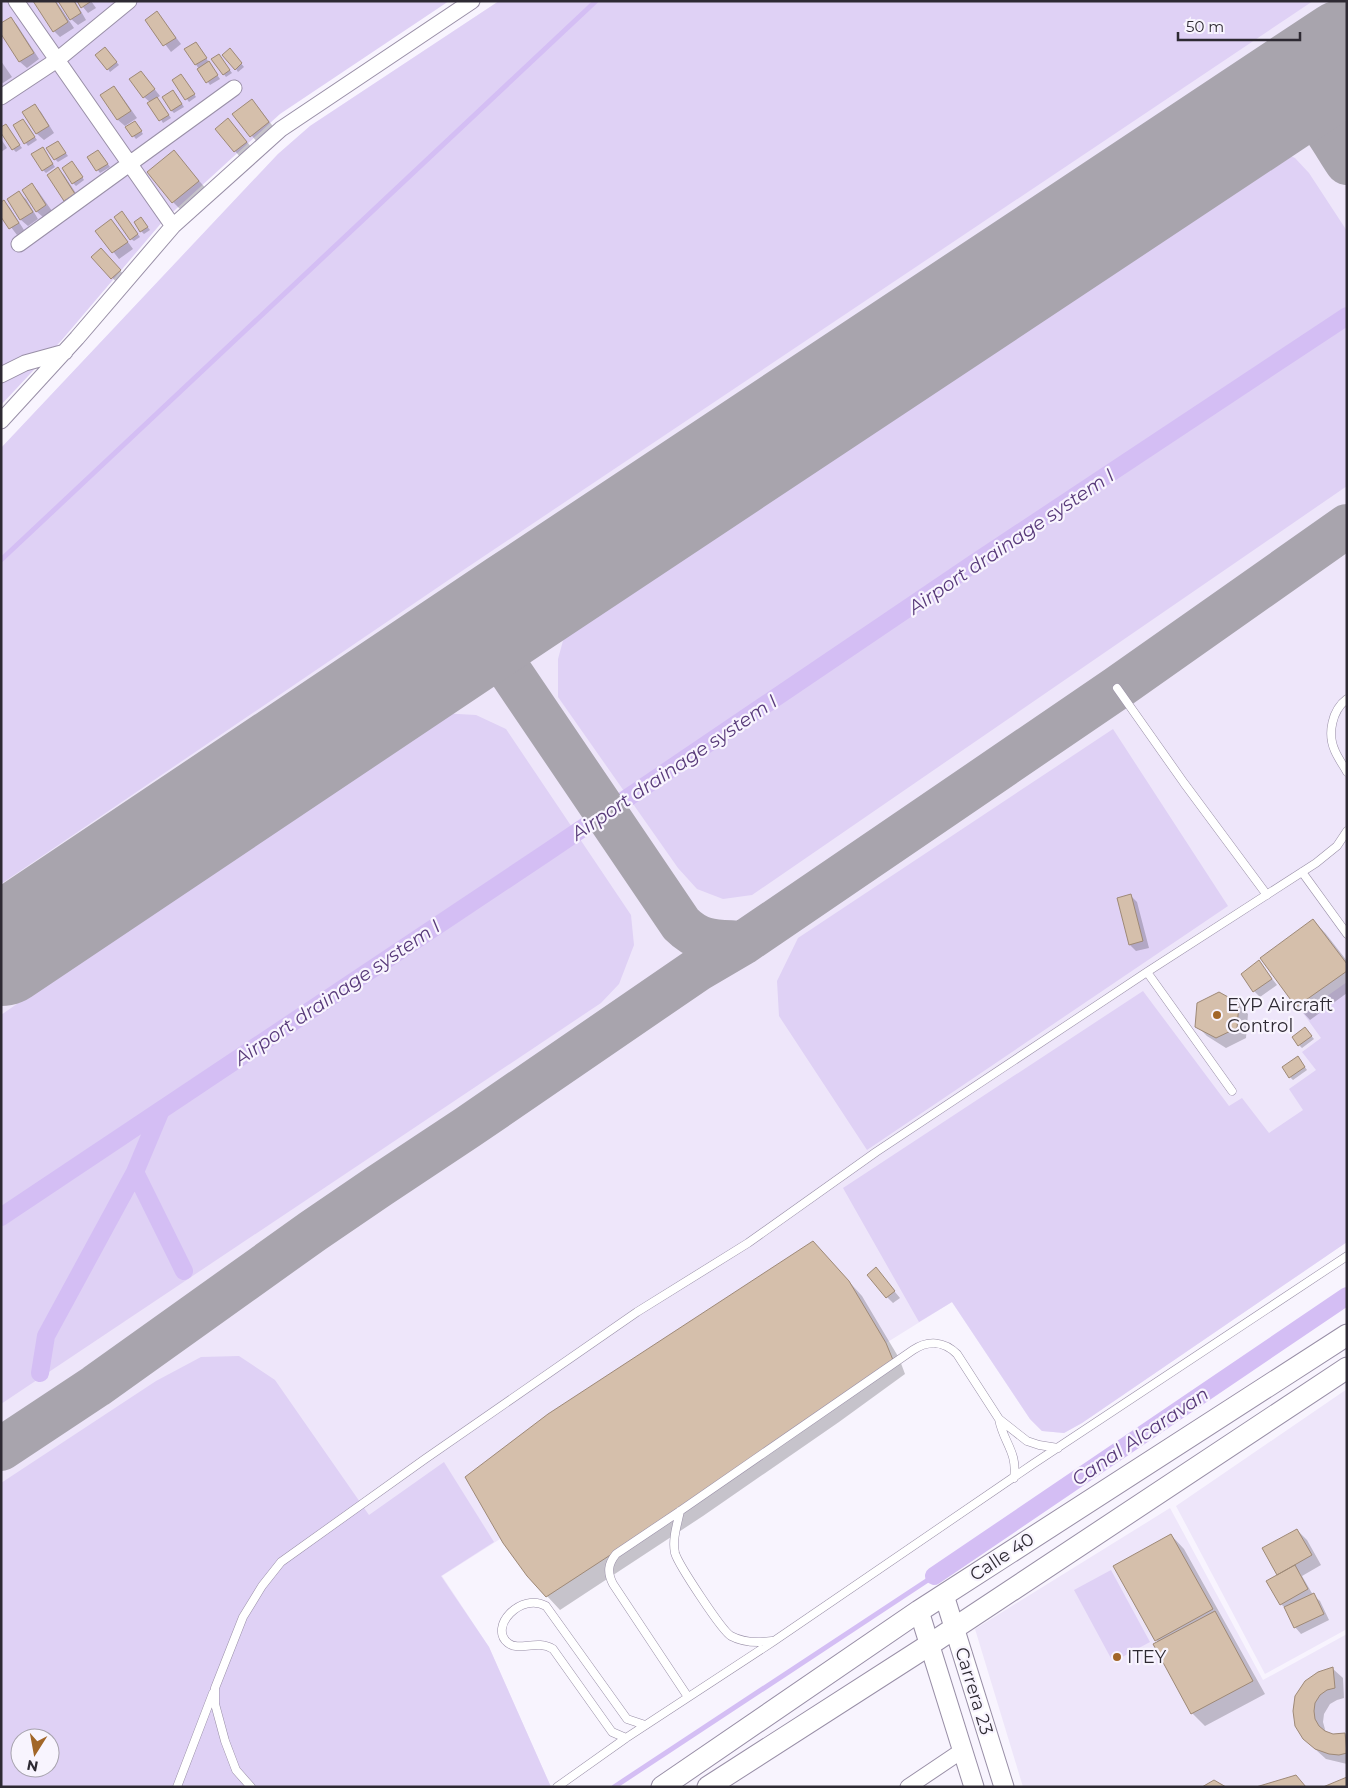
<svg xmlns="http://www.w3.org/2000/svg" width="1348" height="1788" font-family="Montserrat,sans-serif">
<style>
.built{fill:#eee6fa;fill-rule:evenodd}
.green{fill:#dfd1f5;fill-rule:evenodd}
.shadow{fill:#0003}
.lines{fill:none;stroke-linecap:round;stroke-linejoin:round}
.stream{stroke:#d4bef4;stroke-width:5}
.canal{stroke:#d4bef4;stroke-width:18}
.taxiway{stroke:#a8a4ad;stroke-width:44}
.runway{stroke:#a8a4ad;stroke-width:110}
.building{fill:#d5bfab;stroke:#9e8977}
.service-casing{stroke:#998fa7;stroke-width:9}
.minor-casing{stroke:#998fa7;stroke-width:17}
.tertiary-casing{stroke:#998fa7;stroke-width:21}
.secondary-casing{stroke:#998fa7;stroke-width:23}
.service{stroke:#fff;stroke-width:8}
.minor{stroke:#fff;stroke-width:15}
.tertiary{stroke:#fff;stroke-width:19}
.secondary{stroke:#fff;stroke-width:21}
.poi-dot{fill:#a26628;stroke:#f8f4fe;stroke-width:2}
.labels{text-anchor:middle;stroke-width:4.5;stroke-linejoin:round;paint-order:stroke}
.poi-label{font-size:18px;fill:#2e2a33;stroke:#f8f4fe;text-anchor:start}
.street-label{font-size:18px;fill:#2e2a33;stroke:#f8f4fe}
.water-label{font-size:19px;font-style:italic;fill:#573979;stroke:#f8f4fe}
</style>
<rect width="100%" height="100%" fill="#f8f4fe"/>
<path class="built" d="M499 1H1347V1242L1082 1423 1064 1433 1042 1431 1030 1419 952 1302 886 1343 893 1360 690 1503 546 1597 527 1576 500 1539 442 1576 489 1647 551 1787H1V448L278 154 310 126ZM20 1738H50V1768H20Z
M1347 1389V1629L1265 1674 1176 1506Z
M1170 1508 1263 1680 1347 1634V1787H1023L975 1629Z"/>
<path class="green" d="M1 1H449L280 114 163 221 61 341 1 405Z
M499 1H1313L450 579 1 884V448L278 154 310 126Z
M1281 152 1295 158 1309 173 1347 231V486L752 895 723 899 697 889 678 868 558 697V659L564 637 581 611 1026 319 1264 153Z
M440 713 476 715 506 729 631 915 634 945 619 984 601 1003 1 1404V1015L409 731Z
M1113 729 1228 906 867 1150 779 1016 777 981 798 938Z
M1347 982V1242L1082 1423 1064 1433 1042 1431 1030 1419 952 1302 919 1322 843 1188 1143 991 1229 1106 1242 1098 1269 1133 1303 1110 1289 1089 1316 1070 1302 1052 1321 1038 1303 1013Z
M239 1356 275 1380 369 1515 444 1462 494 1542 441 1576 489 1647 551 1787H1V1483L156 1381 201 1357ZM20 1738H50V1768H20Z
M1111 1570 1150 1642 1113 1662 1074 1590Z"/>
<path class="shadow" d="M35 1H56L74 28 60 37 54 31Z
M60 1H75L86 20 78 25 71 19Z
M78 1H91L96 8 88 13Z
M157 13 181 44 171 52 147 20Z
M11 19 17 25 39 59 27 68 20 62 1 32Z
M196 43 220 79 210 85 186 50Z
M108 52 119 65 110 72 108 69Z
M232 52 244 67 238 72 236 69Z
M221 58 232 73 226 77 213 60Z
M1 61 12 77 3 83 1 82Z
M141 72 160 96 157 98 171 118 163 123 150 102 144 97Z
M184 78 196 97 189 102 173 80Z
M114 88 120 94 137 118 125 126 118 120 102 95Z
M176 94 184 107 174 113 171 110Z
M34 106 41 112 54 133 44 140 37 134 24 112Z
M258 107 275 129 257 142 234 114Z
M23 120 37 140 28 146 14 126Z
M137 125 143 134 136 139 127 128Z
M6 126 22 148 16 152 13 149Z
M234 126 252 148 241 158 235 151Z
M1 139 7 148 1 152Z
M58 142 68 156 58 162 55 159Z
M45 151 55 167 46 173 43 170Z
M174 152 208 191 183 212 173 202Z
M101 154 110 167 100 173 88 157Z
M75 166 84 180 76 186 73 183Z
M58 169 64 175 81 201 71 207 65 200Z
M32 185 38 191 52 211 43 217 36 211Z
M19 193 26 199 38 219 28 226 21 220 8 199Z
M4 202 10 208 24 230 17 235 1 214Z
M124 215 140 237 134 241 131 239Z
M144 222 150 230 144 234 141 231Z
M117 227 133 249 119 259 97 231Z
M107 256 126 277 118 284 93 257Z
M1131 896 1137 902 1149 948 1136 951 1130 945Z
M1313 920 1326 934 1347 961V993L1310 1020 1297 1006 1261 958Z
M1259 962 1277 985 1260 997 1254 991Z
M1238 1004 1248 1014 1246 1038 1226 1048 1207 1036 1197 1026Z
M1308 1032 1314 1039 1302 1048 1299 1045Z
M1300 1060 1307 1070 1293 1080 1290 1077Z
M826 1256 862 1296 899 1358 905 1374 839 1422 703 1516 560 1610 547 1596Z
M876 1269 900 1298 893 1303 887 1297Z
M1297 1530 1307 1540 1321 1565 1302 1576 1313 1595 1320 1601 1329 1620 1301 1634 1295 1627 1287 1610 1281 1604 1279 1575Z
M1171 1535 1184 1549 1265 1694 1205 1726 1192 1713 1158 1642 1114 1567Z
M1333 1669 1343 1678 1344 1698 1337 1700 1330 1704 1324 1714 1323 1722 1326 1733 1333 1735 1345 1734 1347 1736V1764L1326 1759 1304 1739 1297 1726Z"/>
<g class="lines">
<path class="stream" d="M1 560 596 1
M614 1787 934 1576"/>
<path class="canal" d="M161 1110 135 1172 184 1271
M1 1217 546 853 973 564 1347 316
M40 1373 46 1336 135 1172
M934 1576 1347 1296"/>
<path class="taxiway" d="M1255 115C1275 107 1300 105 1318 121 1327 129 1339 152 1347 163
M1319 122C1317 99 1318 81 1333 63
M517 605C506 626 500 644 507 667L681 924C701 944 717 941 743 943
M445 654C474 648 483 651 507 667
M1 1449 96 1386 313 1231 379 1186 468 1127 697 970 743 943 1117 688 1347 526"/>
<path class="runway" d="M1 951 517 605 1347 54"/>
</g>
<path class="building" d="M33 1H55L68 22 53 32Z
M58 1H74L81 13 70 20Z
M77 1H90V2L81 8Z
M157 11 176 38 163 46 145 20Z
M11 17 34 53 19 62 1 34V23Z
M196 42 207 58 195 65 184 49Z
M105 47 117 62 107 70 95 55Z
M230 48 242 63 235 70 222 55Z
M219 54 230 70 223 75 211 59Z
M209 61 218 75 206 83 197 69Z
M141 71 155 89 143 98 129 79Z
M181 74 195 94 185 100 172 80Z
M114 86 131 111 117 120 100 95Z
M173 90 182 104 171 111 162 97Z
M157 97 169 115 159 121 147 103Z
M252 99 269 122 250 137 232 114Z
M35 104 49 126 36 134 22 112Z
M228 118 247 142 234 152 215 129Z
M23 119 35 137 24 144 13 125Z
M135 121 142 131 132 137 125 127Z
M6 124 20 145 12 150 1 133V127Z
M58 141 66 153 54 160 46 148Z
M43 147 53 164 42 171 31 154Z
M98 150 108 164 96 171 87 157Z
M174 150 199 181 172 203 147 172Z
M72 161 83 177 72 184 62 168Z
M58 167 75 194 64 201 47 175Z
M32 183 46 205 36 212 22 190Z
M19 191 33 212 20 220 7 199Z
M4 200 19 223 9 229 1 217V202Z
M122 211 138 234 130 240 114 217Z
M141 217 148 227 140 232 134 222Z
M111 219 128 242 112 253 95 231Z
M101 248 121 270 111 279 91 257Z
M1131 894 1143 941 1129 945 1117 898Z
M1313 919 1347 964V971L1296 1007 1260 958Z
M1259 960 1272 979 1253 992 1241 974Z
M1219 992 1239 1003 1237 1028 1216 1038 1195 1027 1197 1003Z
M1305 1027 1312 1036 1298 1046 1292 1037Z
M1298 1056 1305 1067 1289 1078 1282 1067Z
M813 1241 849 1281 886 1343 893 1360 690 1503 546 1597 527 1576 503 1543 465 1477 548 1414Z
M876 1267 895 1291 886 1298 867 1275Z
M1297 1529 1312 1555 1277 1575 1262 1548Z
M1171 1534 1213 1609 1155 1641 1113 1566Z
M1295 1565 1308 1589 1280 1605 1266 1581Z
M1314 1593 1324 1614 1294 1628 1284 1607Z
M1215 1611 1253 1681 1191 1714 1153 1644Z
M1333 1667 1335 1688 1327 1690 1320 1695 1315 1703 1314 1711 1315 1719 1319 1726 1325 1731 1333 1734 1345 1733 1347 1753 1339 1755 1329 1754 1315 1749 1303 1739 1295 1726 1293 1711 1295 1696 1305 1681 1318 1672Z
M1296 1775 1306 1787H1256Z
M1347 1777V1787H1323Z
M1214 1780 1226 1787H1202Z"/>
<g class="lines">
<defs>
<path id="service" d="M1117 688 1184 783 1267 895
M1347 699C1332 710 1327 734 1335 751 1338 758 1343 765 1347 772
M1302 872 1347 934
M1147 972 1232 1091
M999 1419C1003 1442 1018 1452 1014 1478
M680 1511C677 1525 672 1540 675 1553 678 1564 722 1631 731 1636 744 1643 758 1643 772 1641
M688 1697 613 1584C607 1572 608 1564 616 1554L680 1511 913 1350C928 1340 944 1341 957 1354L999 1419 1027 1441 1039 1445 1058 1448
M626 1738 612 1732 553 1649C537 1639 519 1652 508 1643 488 1627 521 1592 546 1606L627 1719 645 1725
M177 1787 213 1693
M251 1787 236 1770 225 1741 215 1704V1688L243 1617 262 1586 281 1562 425 1459 637 1312 748 1243 876 1152 1147 972 1316 863 1337 846 1347 831
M557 1787 626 1738 774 1641 1033 1464 1347 1256"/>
<path id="minor" d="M16 1 173 226
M1 97 57 60 129 1
M19 244 234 88
M1 375 25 363 65 352
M1 421 77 338 173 226 281 129 472 1
M908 1787 963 1750"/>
<path id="tertiary" d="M944 1595 1004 1787
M919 1611 974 1787"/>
<path id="secondary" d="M662 1787 919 1611 1347 1335
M708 1787 929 1645 1347 1368"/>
</defs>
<use href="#service" class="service-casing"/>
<use href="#minor" class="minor-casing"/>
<use href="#tertiary" class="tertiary-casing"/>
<use href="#secondary" class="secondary-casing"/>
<use href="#service" class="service"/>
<use href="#minor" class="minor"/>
<use href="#tertiary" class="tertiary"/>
<use href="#secondary" class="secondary"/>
</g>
<g class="poi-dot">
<circle cx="1217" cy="1015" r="5"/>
<circle cx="1117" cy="1657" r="5"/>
</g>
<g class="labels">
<g class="poi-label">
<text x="1227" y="1011">EYP Aircraft<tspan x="1227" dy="21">Control</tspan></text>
<text x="1127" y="1663">ITEY</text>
</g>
<g class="street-label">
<text transform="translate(1002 1557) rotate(-33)" y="6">Calle 40</text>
<text transform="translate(974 1691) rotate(73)" y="6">Carrera 23</text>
</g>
<g class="water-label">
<text transform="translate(1011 541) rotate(-34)" y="7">Airport drainage system I</text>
<text transform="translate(674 767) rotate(-34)" y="7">Airport drainage system I</text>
<text transform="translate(337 992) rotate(-34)" y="7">Airport drainage system I</text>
<text transform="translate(1140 1436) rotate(-34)" y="7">Canal Alcaravan</text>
</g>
</g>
<rect width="1348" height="1788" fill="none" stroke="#2e2a33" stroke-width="5"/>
<g transform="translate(35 1753) rotate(191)"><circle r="24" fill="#f8f4fe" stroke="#a7a3ad"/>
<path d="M0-4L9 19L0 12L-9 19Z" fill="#a26628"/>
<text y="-8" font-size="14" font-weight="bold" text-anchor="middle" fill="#2e2a33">N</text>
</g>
<path d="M1178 32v8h122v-8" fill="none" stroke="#2e2a33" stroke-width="2.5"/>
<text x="1186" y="32" font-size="15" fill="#2e2a33" stroke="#f8f4fe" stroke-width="4" paint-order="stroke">50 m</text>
</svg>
